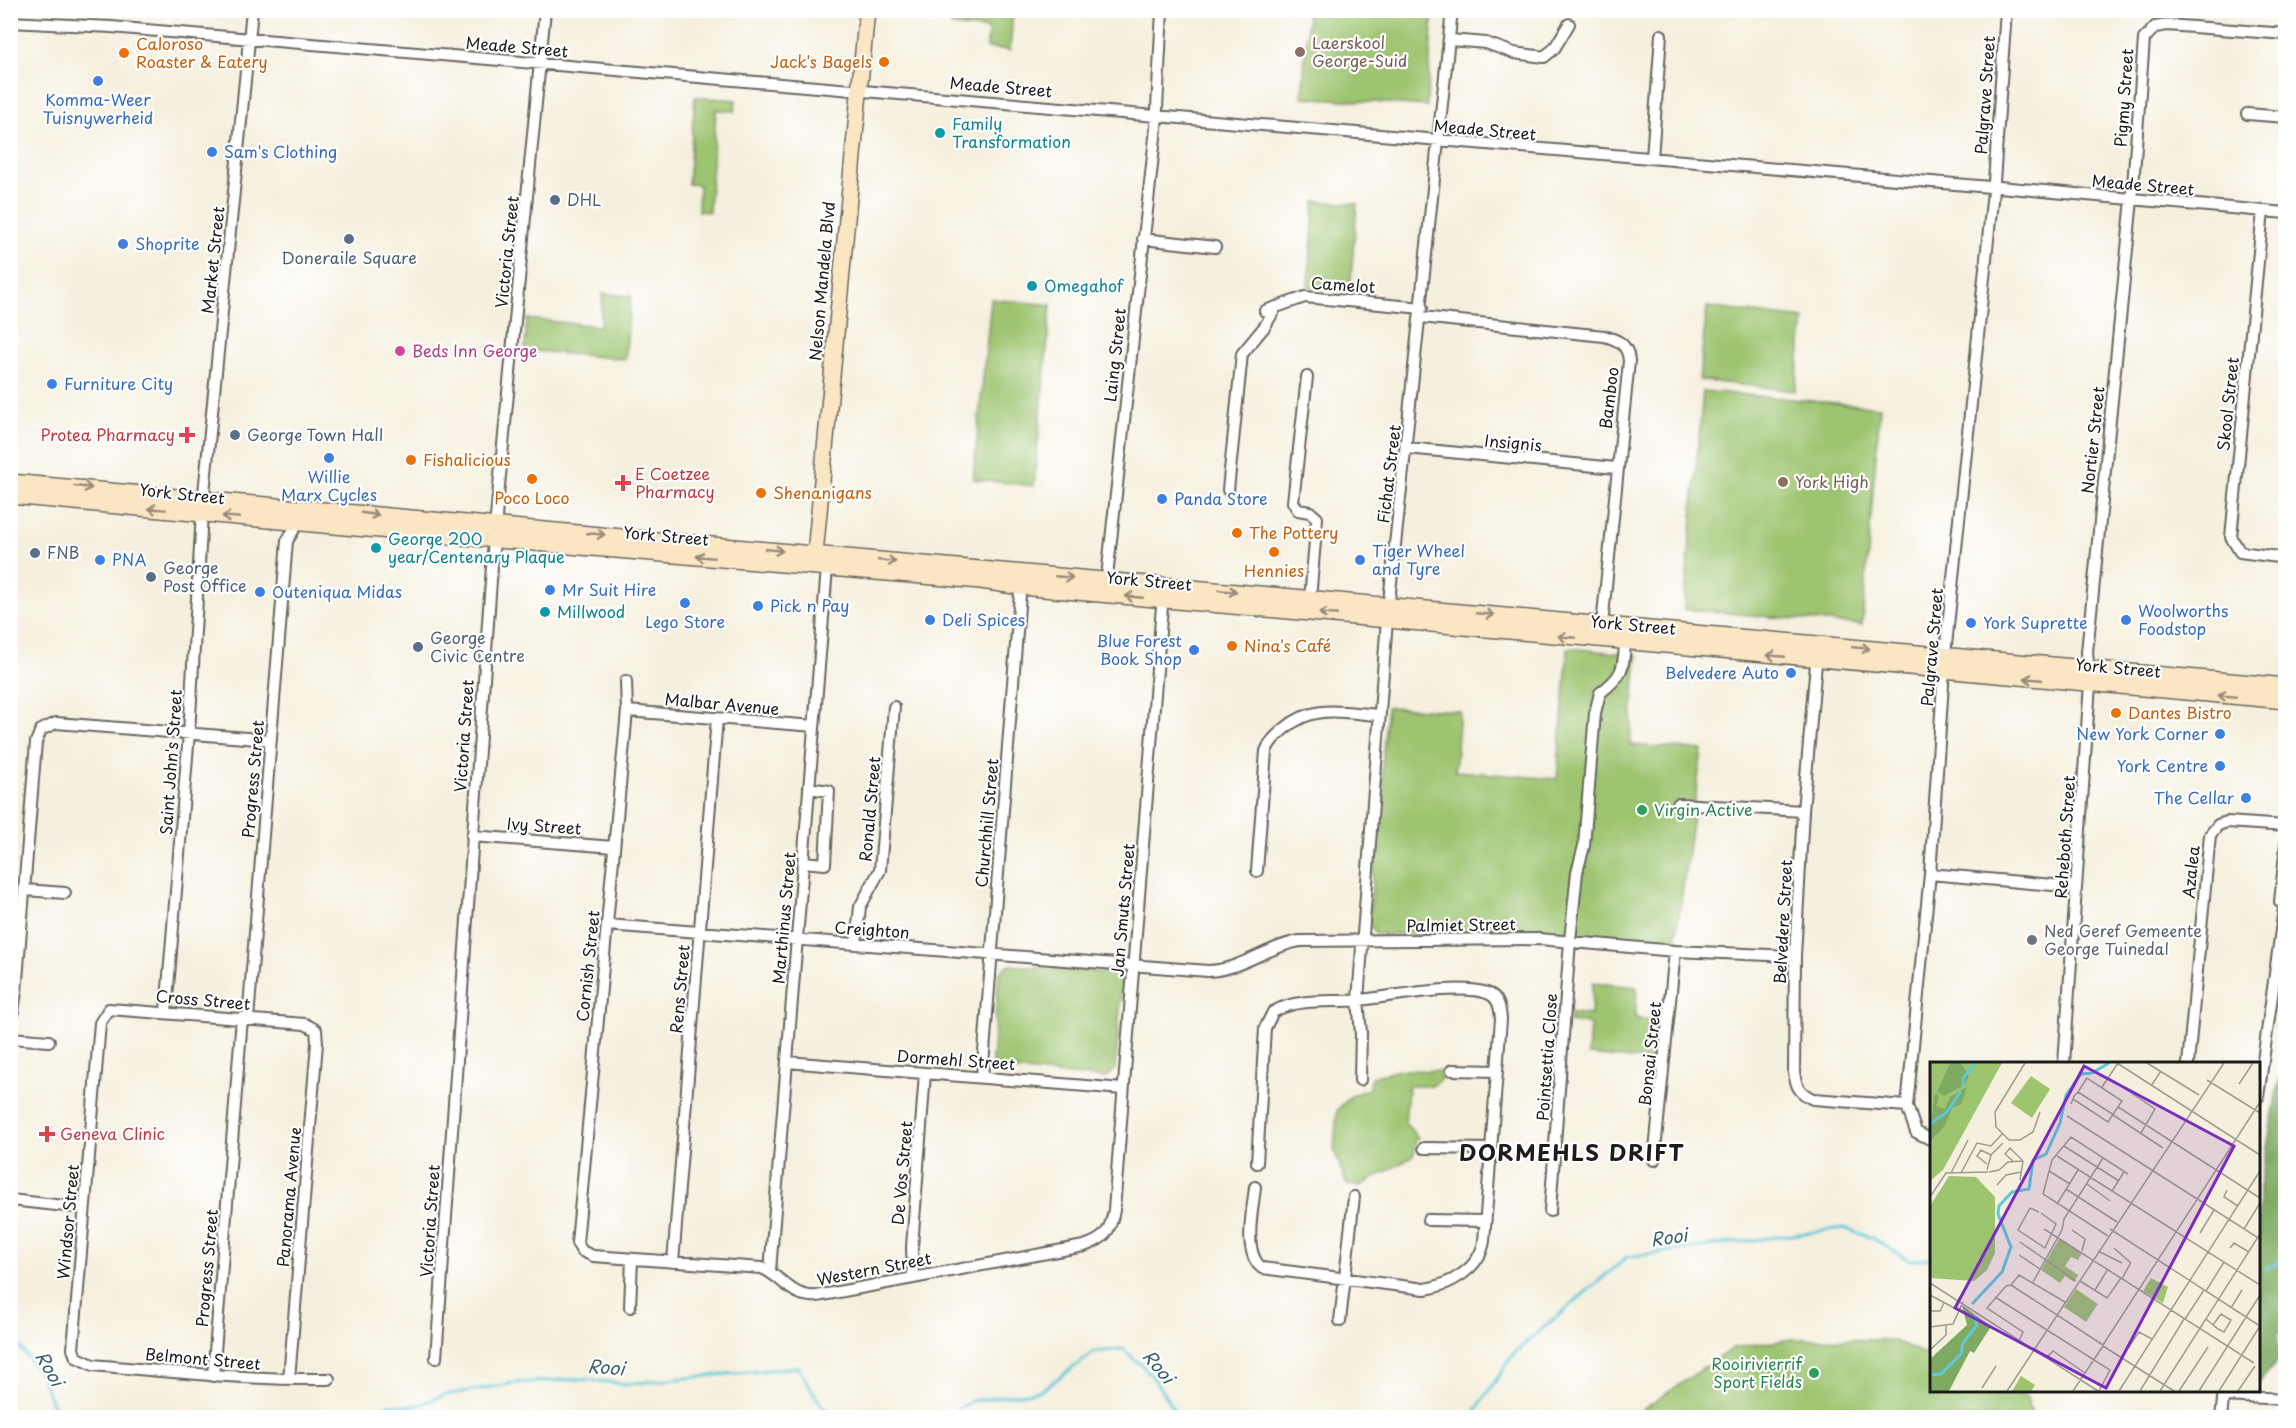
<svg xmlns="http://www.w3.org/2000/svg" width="2296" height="1428" font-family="'Playpen Sans',sans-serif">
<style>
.green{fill:#9dc46f;stroke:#5c7046;stroke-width:1.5}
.forest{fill:#7eaa62;stroke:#4d633f;stroke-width:1.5}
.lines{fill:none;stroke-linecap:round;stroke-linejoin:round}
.stream{stroke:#5fc8da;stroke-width:3}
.street-casing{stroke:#686660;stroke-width:14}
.secondary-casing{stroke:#686660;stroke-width:18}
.street{stroke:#fff;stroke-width:10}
.secondary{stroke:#fbe6c4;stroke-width:15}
.oneway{stroke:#978b78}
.education-dot{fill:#8d6e63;stroke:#fff;stroke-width:2}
.food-dot{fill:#e8710a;stroke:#fff;stroke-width:2}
.shop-dot{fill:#3f7fe0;stroke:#fff;stroke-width:2}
.culture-dot{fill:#0f9aa8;stroke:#fff;stroke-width:2}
.service-dot{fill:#5c6f8a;stroke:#fff;stroke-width:2}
.hotel-dot{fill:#d1479c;stroke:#fff;stroke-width:2}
.health-dot{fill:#e0444e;stroke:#fff;stroke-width:2}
.leisure-dot{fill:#2e9e5b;stroke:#fff;stroke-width:2}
.worship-dot{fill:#6b7280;stroke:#fff;stroke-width:2}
.labels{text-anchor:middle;stroke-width:4.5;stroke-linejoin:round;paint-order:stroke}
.education-label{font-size:16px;fill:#785e54;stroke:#fff;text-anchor:start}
.food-label{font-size:16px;fill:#c56008;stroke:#fff;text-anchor:start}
.street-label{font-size:16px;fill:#1c1c1c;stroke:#fff}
.shop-label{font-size:16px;fill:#366cbe;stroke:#fff;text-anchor:start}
.culture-label{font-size:16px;fill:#0d838f;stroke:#fff;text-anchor:start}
.service-label{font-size:16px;fill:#4e5e75;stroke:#fff;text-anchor:start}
.hotel-label{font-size:16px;fill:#b23c85;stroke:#fff;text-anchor:start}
.health-label{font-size:16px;fill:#be3a42;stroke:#fff;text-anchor:start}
.leisure-label{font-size:16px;fill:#27864d;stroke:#fff;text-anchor:start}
.worship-label{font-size:16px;fill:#5b616d;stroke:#fff;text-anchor:start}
.water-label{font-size:18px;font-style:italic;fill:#376168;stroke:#fff}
.district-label{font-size:22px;font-weight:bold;letter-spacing:1.5px;fill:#1c1c1c;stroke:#fff}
.inset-river{fill:none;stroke:#5fc8da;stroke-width:3}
.inset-road{fill:none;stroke:#9e9b90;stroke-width:1.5}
.view{fill:#7b2cbf;fill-opacity:0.15;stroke:#7b2cbf;stroke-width:3}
.inset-edge{fill:none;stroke:#1c1c1c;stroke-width:3}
</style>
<rect width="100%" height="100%" fill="#fff"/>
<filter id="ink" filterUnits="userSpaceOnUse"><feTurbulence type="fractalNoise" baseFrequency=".0167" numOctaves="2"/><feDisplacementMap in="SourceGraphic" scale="12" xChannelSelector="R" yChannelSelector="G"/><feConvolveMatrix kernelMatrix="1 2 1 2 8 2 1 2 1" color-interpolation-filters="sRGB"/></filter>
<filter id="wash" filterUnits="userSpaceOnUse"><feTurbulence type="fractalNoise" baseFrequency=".008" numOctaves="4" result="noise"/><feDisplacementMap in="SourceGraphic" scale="24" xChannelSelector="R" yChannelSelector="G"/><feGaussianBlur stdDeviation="1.35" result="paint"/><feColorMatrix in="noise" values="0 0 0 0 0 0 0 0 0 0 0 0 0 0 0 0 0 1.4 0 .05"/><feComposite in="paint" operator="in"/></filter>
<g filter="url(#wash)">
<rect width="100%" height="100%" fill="#f5efdd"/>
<path class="green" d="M952 11H1013L1010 50 987 48 988 29 951 26Z
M1301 11H1433L1427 106 1302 97 1308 17Z
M695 97 736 100 735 111 716 110 709 212 698 211 699 185 688 184Z
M1315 201 1357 204 1350 290 1308 287Z
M603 294 631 296 625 359 525 350 527 319 600 326Z
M991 299 1051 305 1034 486 973 479Z
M1707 307 1804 319 1795 391 1699 380Z
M1703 391 1880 407 1862 625 1684 609Z
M1568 648 1637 655 1630 745 1702 750 1675 944 1540 934H1375L1369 923 1387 707 1460 711 1455 771 1557 779Z
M1008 965 1114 973 1122 984 1115 1070 1106 1078 998 1069 992 1061 999 973Z
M1593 983 1637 987 1635 1018 1661 1021 1657 1061 1588 1055 1590 1024 1569 1022 1570 1013 1591 1015Z
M1399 1070 1441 1071V1079L1432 1086H1408L1405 1123 1418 1138 1415 1142 1414 1156 1360 1186 1347 1185 1334 1150 1337 1110 1352 1095 1368 1090 1372 1077Z
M1792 1339 1892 1340 1931 1356 1932 1390 2013 1391 2025 1396 2033 1417H1632L1733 1348Z"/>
<path class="forest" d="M2285 1063V1333H2277L2279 1359 2259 1383V1192L2277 1090Z"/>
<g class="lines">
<path class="stream" d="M2264 1269 2286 1259
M10 1341H15L41 1375 58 1418
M350 1418 388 1405 416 1406 444 1395 516 1383 581 1379 625 1384 798 1367 822 1406 839 1418
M946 1418 971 1401 1040 1391 1095 1352 1123 1349 1150 1373 1179 1418
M1471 1418 1514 1353 1627 1257 1844 1228 1872 1238 1909 1260 1932 1259"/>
</g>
</g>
<g filter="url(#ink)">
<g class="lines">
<defs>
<path id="street" d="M10 22 111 27 1990 187
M1450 40 1486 43 1514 53 1544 57 1554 49 1569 24
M2247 114 2286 117
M1652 158 1661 35
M1994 182 2006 10
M1999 187 2286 213
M2263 211 2231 537 2240 552 2286 558
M1143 239 1215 247
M1265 311 1305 297 1422 308
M1421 317 1604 336C1619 340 1628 345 1629 361L1602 625
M1307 377 1293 502 1298 510 1310 512 1317 518 1310 599
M1407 448 1616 468
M1228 490 1242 354 1265 326 1276 307
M1106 586 1156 128 1162 10
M1817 652 1803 811 1795 956 1794 1072C1796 1086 1799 1093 1813 1099L1907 1106
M626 681 627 711 577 1243 582 1251 593 1256 762 1268C783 1277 791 1298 817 1296L1084 1246C1105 1239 1110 1232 1114 1210L1163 594
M627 711 814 726
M1678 804 1803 811
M472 836 614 847
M803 862 825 864 829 791 809 788
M1257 871 1266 751C1270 741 1277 735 1284 729 1314 703 1343 713 1380 715
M1930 874 2076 887
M25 890 65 893
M2280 902 2286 844
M607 925 1208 971C1241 970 1268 946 1300 941L1539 939 1675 951 1795 956
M856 944 860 907 880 870 894 707
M166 1012 189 733 202 513 252 10
M248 1019 287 541 298 523
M10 1030 16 992 36 742 41 730 56 723 271 740
M10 1038 49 1041
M787 1062 1123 1089
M2064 1064 2090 684 2087 652 2132 199 2144 39 2155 27 2167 25 2286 34
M2188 1064 2210 835 2218 825 2227 822 2286 826
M1452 1070 1497 1071
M982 1077 1021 581
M1360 1080 1361 1033 1358 1000 1387 620 1452 10
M2258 1097 2286 894
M1932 1140 1916 1132 1907 1106 1930 874 1945 655 1993 191
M1424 1148 1491 1149
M1654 1160 1675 951
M1255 1187C1253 1209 1242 1253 1262 1268L1425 1289C1451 1285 1480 1268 1484 1241L1501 1019C1500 1008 1499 997 1487 993 1460 983 1389 997 1359 1000 1330 1003 1299 997 1273 1012L1265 1028 1257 1163
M10 1200 84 1208
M1550 1211 1570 941 1577 872 1584 846 1595 713 1600 693C1622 676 1624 670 1625 642
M1428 1220 1485 1221
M673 1262 717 718
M770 1271 827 568
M913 1276 912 1247 925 1073
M630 1307 632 1259
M1340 1321 1354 1197
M436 1358 494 538 545 10
M213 1376 242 1018
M289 1379 317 1043 316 1030 305 1024 109 1009 100 1023 73 1349 76 1357 93 1365C172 1372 250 1380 329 1379
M2223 1396 2286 1399
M2221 1418 2224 1391"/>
<path id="secondary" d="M10 482 2286 686
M10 496 356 528 981 581 1021 587 2286 701
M815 554 867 10"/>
</defs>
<use href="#street" class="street-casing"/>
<use href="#secondary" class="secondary-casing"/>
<use href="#street" class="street"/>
<use href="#secondary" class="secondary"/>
</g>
<defs><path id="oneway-shaft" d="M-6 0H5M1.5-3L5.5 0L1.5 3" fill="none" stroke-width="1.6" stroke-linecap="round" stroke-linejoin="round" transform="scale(1.5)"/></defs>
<g class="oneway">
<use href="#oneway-shaft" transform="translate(83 487) rotate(6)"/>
<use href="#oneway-shaft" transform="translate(157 509) rotate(-176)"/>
<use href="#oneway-shaft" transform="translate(370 514) rotate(8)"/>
<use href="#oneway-shaft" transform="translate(231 517) rotate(-175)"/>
<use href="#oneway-shaft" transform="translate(596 534) rotate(5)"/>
<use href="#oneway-shaft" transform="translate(774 550) rotate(6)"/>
<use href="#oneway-shaft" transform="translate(705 557) rotate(-175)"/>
<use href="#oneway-shaft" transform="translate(887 561) rotate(5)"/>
<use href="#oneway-shaft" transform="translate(1064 577) rotate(5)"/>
<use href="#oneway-shaft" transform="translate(1228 591) rotate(5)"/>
<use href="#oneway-shaft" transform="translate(1134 597) rotate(-175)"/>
<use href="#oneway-shaft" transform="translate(1328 614) rotate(-175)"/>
<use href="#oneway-shaft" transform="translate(1485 614) rotate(5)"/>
<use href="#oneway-shaft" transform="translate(1567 637) rotate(-175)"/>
<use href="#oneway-shaft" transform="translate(1861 648) rotate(5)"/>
<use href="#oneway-shaft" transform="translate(1776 656) rotate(-175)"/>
<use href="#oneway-shaft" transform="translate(2033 679) rotate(-175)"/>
<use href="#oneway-shaft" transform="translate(2227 696) rotate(-175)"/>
</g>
</g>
<g class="education-dot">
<circle cx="1300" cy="52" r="6"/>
<circle cx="1783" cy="482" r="6"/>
</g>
<g class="food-dot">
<circle cx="124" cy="53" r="6"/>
<circle cx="884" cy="62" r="6"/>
<circle cx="411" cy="460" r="6"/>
<circle cx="532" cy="479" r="6"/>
<circle cx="761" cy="493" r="6"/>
<circle cx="1237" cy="533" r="6"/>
<circle cx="1274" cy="552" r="6"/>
<circle cx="1232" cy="646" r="6"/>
<circle cx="2116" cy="713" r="6"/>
</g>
<g class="shop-dot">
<circle cx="98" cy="81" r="6"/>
<circle cx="212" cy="152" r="6"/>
<circle cx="123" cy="244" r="6"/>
<circle cx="52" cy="384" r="6"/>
<circle cx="329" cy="458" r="6"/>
<circle cx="1162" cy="499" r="6"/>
<circle cx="100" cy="560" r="6"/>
<circle cx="1360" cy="560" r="6"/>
<circle cx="550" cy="590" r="6"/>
<circle cx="260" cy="592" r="6"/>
<circle cx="685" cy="603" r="6"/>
<circle cx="758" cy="606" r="6"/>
<circle cx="930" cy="620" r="6"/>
<circle cx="2126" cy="620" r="6"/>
<circle cx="1971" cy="623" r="6"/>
<circle cx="1194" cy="650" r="6"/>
<circle cx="1791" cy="673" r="6"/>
<circle cx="2220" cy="734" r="6"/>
<circle cx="2220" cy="766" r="6"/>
<circle cx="2246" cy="798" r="6"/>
</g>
<g class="culture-dot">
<circle cx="940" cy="133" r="6"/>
<circle cx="1032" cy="286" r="6"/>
<circle cx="376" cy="548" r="6"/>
<circle cx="545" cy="612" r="6"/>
</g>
<g class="service-dot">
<circle cx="555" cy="200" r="6"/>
<circle cx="349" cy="239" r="6"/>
<circle cx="235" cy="435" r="6"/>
<circle cx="35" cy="553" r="6"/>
<circle cx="151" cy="577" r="6"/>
<circle cx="418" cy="647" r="6"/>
</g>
<circle class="hotel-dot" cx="400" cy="351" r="6"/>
<g class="health-dot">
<path d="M184 426h6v6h6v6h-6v6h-6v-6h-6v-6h6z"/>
<path d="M620 474h6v6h6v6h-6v6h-6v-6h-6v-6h6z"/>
<path d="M44 1125h6v6h6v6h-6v6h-6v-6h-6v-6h6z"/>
</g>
<g class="leisure-dot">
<circle cx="1642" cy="810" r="6"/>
<circle cx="1814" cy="1373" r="6"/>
</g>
<circle class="worship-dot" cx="2032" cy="940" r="6"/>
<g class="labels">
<g class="education-label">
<text x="1312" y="49">Laerskool<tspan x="1312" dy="18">George-Suid</tspan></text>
<text x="1795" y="488">York High</text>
</g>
<g class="food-label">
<text x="136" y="50">Caloroso<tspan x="136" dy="18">Roaster &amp; Eatery</tspan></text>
<text x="872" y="68" text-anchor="end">Jack's Bagels</text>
<text x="423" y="466">Fishalicious</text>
<text x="773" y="499">Shenanigans</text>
<text x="532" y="504" text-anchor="middle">Poco Loco</text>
<text x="1249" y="539">The Pottery</text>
<text x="1274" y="577" text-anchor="middle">Hennies</text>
<text x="1244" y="652">Nina's Café</text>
<text x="2128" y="719">Dantes Bistro</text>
</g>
<g class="street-label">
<text transform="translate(517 47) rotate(5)" y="6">Meade Street</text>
<text transform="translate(1001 87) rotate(5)" y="6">Meade Street</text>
<text transform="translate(1985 95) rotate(-86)" y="6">Palgrave Street</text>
<text transform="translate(2124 98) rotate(-86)" y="6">Pigmy Street</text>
<text transform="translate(1485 130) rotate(5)" y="6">Meade Street</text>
<text transform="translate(2143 185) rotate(5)" y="6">Meade Street</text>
<text transform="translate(507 252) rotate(-84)" y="6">Victoria Street</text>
<text transform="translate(213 260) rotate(-84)" y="6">Market Street</text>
<text transform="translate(822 281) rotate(-85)" y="6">Nelson Mandela Blvd</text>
<text transform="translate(1343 285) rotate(4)" y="6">Camelot</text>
<text transform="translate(1115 355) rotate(-84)" y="6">Laing Street</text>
<text transform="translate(1609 398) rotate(-83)" y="6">Bamboo</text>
<text transform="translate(2228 404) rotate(-84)" y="6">Skool Street</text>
<text transform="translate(2093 440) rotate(-84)" y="6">Nortier Street</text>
<text transform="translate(1513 443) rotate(5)" y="6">Insignis</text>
<text transform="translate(1389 474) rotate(-83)" y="6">Fichat Street</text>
<text transform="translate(182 494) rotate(6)" y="6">York Street</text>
<text transform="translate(666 536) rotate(5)" y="6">York Street</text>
<text transform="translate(1149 581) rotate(5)" y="6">York Street</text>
<text transform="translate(1633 625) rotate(5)" y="6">York Street</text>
<text transform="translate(1932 647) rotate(-85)" y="6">Palgrave Street</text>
<text transform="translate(2118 668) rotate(5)" y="6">York Street</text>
<text transform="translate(722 704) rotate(5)" y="6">Malbar Avenue</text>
<text transform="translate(464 736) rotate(-86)" y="6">Victoria Street</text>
<text transform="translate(171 762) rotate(-86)" y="6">Saint John's Street</text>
<text transform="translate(253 779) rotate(-85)" y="6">Progress Street</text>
<text transform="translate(870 809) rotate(-85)" y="6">Ronald Street</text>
<text transform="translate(987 823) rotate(-85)" y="6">Churchhill Street</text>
<text transform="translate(544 826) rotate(4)" y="6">Ivy Street</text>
<text transform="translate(2065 837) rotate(-86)" y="6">Reheboth Street</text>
<text transform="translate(2191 872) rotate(-84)" y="6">Azalea</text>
<text transform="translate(1123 910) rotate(-85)" y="6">Jan Smuts Street</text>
<text transform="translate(784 918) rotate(-85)" y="6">Marthinus Street</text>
<text transform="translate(1783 922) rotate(-87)" y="6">Belvedere Street</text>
<text transform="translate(1461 925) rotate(-1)" y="6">Palmiet Street</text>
<text transform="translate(872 930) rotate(4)" y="6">Creighton</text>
<text transform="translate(588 966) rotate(-84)" y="6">Cornish Street</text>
<text transform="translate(680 989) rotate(-85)" y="6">Rens Street</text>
<text transform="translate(203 1000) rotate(5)" y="6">Cross Street</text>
<text transform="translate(1650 1054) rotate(-84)" y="6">Bonsai Street</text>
<text transform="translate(1547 1057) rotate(-86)" y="6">Pointsettia Close</text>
<text transform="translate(956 1060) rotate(4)" y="6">Dormehl Street</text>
<text transform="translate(902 1173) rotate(-85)" y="6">De Vos Street</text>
<text transform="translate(289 1197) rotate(-85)" y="6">Panorama Avenue</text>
<text transform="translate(430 1221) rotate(-86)" y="6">Victoria Street</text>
<text transform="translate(68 1222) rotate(-85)" y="6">Windsor Street</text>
<text transform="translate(207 1268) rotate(-85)" y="6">Progress Street</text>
<text transform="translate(874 1269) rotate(-11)" y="6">Western Street</text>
<text transform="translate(203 1359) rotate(5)" y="6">Belmont Street</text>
</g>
<g class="shop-label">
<text x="98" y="106" text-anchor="middle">Komma-Weer<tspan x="98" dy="18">Tuisnywerheid</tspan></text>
<text x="224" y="158">Sam's Clothing</text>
<text x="135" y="250">Shoprite</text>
<text x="64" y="390">Furniture City</text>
<text x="329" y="483" text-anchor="middle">Willie<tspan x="329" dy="18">Marx Cycles</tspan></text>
<text x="1174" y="505">Panda Store</text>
<text x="1372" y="557">Tiger Wheel<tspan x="1372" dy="18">and Tyre</tspan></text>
<text x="112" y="566">PNA</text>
<text x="562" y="596">Mr Suit Hire</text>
<text x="272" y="598">Outeniqua Midas</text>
<text x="770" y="612">Pick n Pay</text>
<text x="2138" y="617">Woolworths<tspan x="2138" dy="18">Foodstop</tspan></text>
<text x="942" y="626">Deli Spices</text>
<text x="685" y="628" text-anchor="middle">Lego Store</text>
<text x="1983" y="629">York Suprette</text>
<text x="1182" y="647" text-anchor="end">Blue Forest<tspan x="1182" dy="18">Book Shop</tspan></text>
<text x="1779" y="679" text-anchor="end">Belvedere Auto</text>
<text x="2208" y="740" text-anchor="end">New York Corner</text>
<text x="2208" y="772" text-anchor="end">York Centre</text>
<text x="2234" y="804" text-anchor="end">The Cellar</text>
</g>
<g class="culture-label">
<text x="952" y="130">Family<tspan x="952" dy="18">Transformation</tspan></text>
<text x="1044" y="292">Omegahof</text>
<text x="388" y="545">George 200<tspan x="388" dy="18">year/Centenary Plaque</tspan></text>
<text x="557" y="618">Millwood</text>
</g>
<g class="service-label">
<text x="567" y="206">DHL</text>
<text x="349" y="264" text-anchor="middle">Doneraile Square</text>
<text x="247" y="441">George Town Hall</text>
<text x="47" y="559">FNB</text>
<text x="163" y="574">George<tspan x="163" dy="18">Post Office</tspan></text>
<text x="430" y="644">George<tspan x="430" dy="18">Civic Centre</tspan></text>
</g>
<g class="hotel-label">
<text x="412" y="357">Beds Inn George</text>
</g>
<g class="health-label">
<text x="175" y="441" text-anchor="end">Protea Pharmacy</text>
<text x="635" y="480">E Coetzee<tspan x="635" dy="18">Pharmacy</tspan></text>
<text x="60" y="1140">Geneva Clinic</text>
</g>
<g class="leisure-label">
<text x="1654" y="816">Virgin Active</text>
<text x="1802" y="1370" text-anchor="end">Rooirivierrif<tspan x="1802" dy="18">Sport Fields</tspan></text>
</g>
<g class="worship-label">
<text x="2044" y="937">Ned Geref Gemeente<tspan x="2044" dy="18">George Tuinedal</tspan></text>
</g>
<g class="water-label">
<text transform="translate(1669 1238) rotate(-8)" y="6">Rooi</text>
<text transform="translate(1158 1367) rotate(50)" y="6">Rooi</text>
<text transform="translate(606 1368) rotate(4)" y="6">Rooi</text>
<text transform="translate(49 1369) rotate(60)" y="6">Rooi</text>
</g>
<g class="district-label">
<text x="1572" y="1161">DORMEHLS DRIFT</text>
</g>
</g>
<g transform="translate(1930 1062)">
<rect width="330" height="330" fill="#f5efdd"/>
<path d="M0 1H72L13 108 0 119ZM101 14 120 27 102 56 81 41ZM19 114 46 115 65 135V191L57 208 44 219 0 216V144ZM129 177 152 191 148 198 141 195 135 204 148 213 144 220 135 214 130 221 111 208ZM221 216 238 225 233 241 213 229ZM146 227 168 242 156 260 134 245ZM91 314 105 323 101 329H82Z" fill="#9dc46f"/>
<path d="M20 1H31L39 14 34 23 14 34 7 30ZM37 25 31 42 22 46 15 64 0 79 4 34 6 31 9 35 6 44 15 47 20 35ZM32 243 67 269 60 266 44 291 40 289 19 329H0V297L37 263Z" fill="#7eaa62"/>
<path class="inset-river" d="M33 24V16L45 1M0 62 17 50 31 29M42 242 72 210 81 185 68 152 69 144 82 130 99 127 103 98 116 92 130 61 136 33 151 12 162 11 179 1M0 313 11 312 31 292 33 281 47 263 44 253"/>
<path class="inset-road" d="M95 1 65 50 66 65 79 78H90L103 70 110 50M187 1 330 93M217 1 269 33M179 16 225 47 211 71M277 18 330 51M309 22 323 1M221 24 231 9M172 25 188 1M148 30 184 53M141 42 143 37 144 34 148 30 157 16 192 39 178 60 143 37M188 45 330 136M183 53 233 86M137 54 330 177M134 84 189 119M127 94 330 223M83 99 75 92 80 86 93 99M57 102 47 94 51 88 61 93M57 108 61 93 73 81M119 109 140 122M59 110 69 108 78 100 93 99M21 111 38 78M31 111 47 81 61 84 73 71M90 118 93 99M157 122 180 139M67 123 76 113 91 110M136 127 187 160M297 128 294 135 308 144M182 129 194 110M0 135 16 111 58 110M127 142 148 108M109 150 100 146 88 168 115 186 126 162 111 151M114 167 324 301M180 167 330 264M314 167 330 141M142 168 155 177 152 189M270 171 284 148M178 174 113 132 122 98 141 75 198 112M90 180 146 219M184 186 201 201M300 186 304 181 319 190M168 189 192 201M89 193 110 207M192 217 201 200M150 219 177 236 191 216M103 220 132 168 134 157 173 96M0 221 168 329M81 223 173 283M81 223 76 224 57 246 93 270 89 279M81 223 89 213 135 240M165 228 178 207M276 229 294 200M0 233 28 248M65 235 180 308 169 329M301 246 312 228M0 249H10L14 241M255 257 274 228M276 257 288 267 294 270 301 258 291 252 283 263M0 265 23 262 33 240M173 283 330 40M173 284 244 329M0 288 16 273V264M192 295 209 270 222 277M116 296 123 289 155 311M52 326 66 304M77 329 294 1M143 329 173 284M189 329 330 109M210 329 254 257M230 329 330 172M249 329 278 285M269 329 330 233M289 329 330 264M308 329 325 304"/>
<path class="view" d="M154 4 304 84 176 326 25 246Z"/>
<rect width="330" height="330" class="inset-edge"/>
</g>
<rect width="2296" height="1428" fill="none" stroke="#fff" stroke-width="36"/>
</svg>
